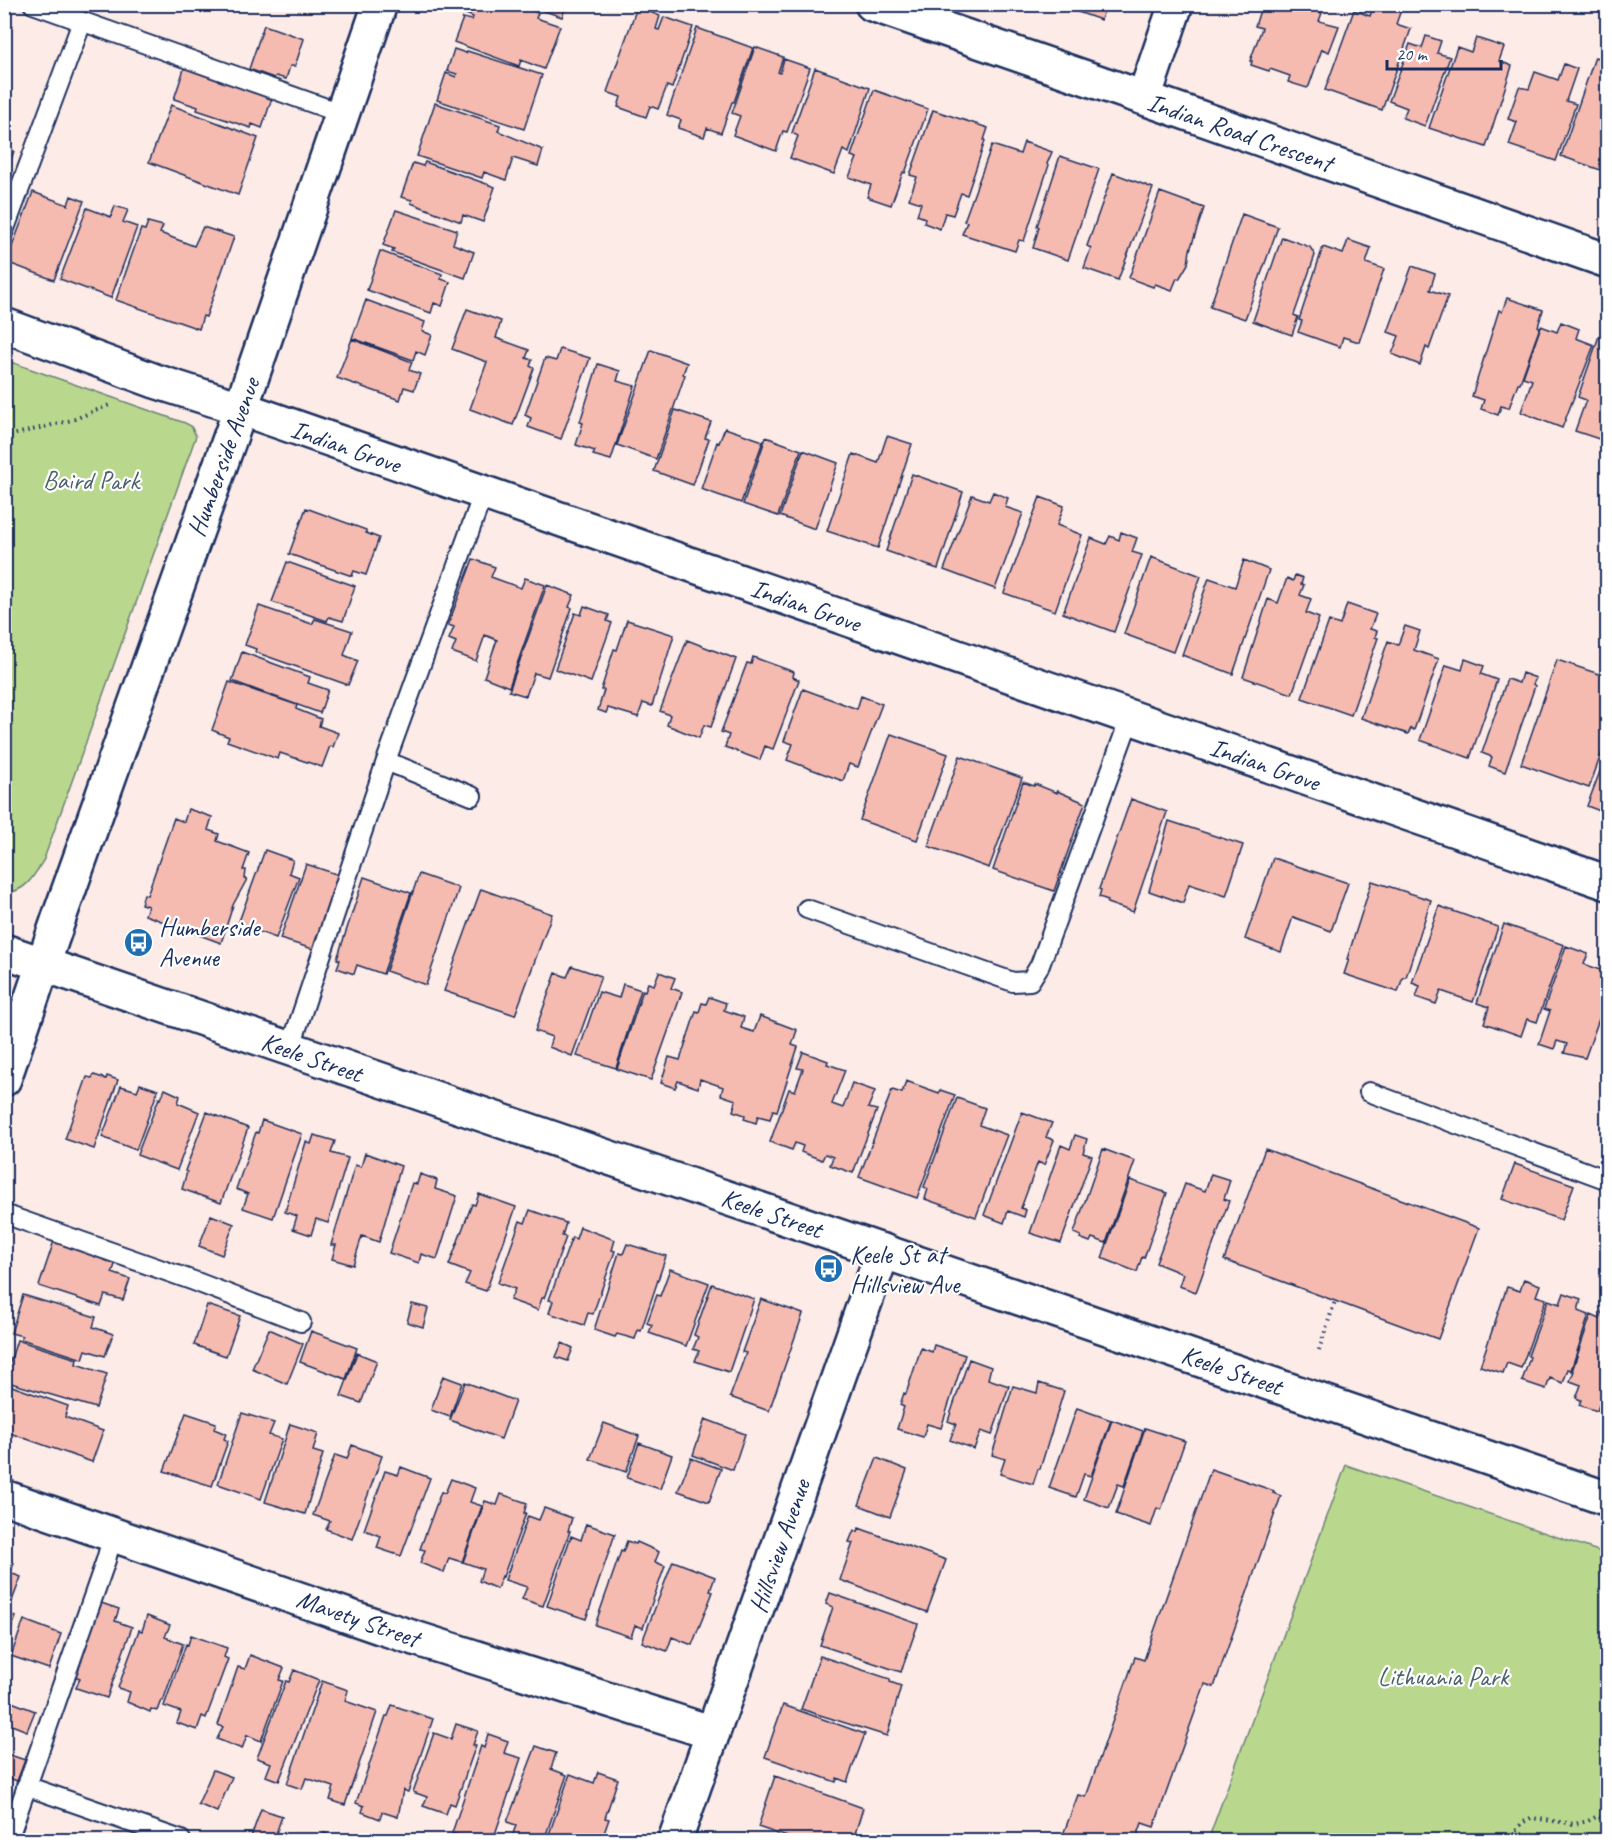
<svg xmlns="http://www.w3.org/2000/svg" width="1612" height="1845" font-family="Caveat,sans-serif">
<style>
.green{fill:#bad78e;stroke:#6a8376;stroke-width:1.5}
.building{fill:#f6bbb0;stroke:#1b2f5e;stroke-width:1.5}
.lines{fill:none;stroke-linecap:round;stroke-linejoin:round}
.lane-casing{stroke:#1b2f5e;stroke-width:22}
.street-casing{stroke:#1b2f5e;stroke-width:38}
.secondary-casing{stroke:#1b2f5e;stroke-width:38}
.path{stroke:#1b2f5e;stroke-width:4;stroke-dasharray:1.5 4.5;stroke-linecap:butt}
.lane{stroke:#fff;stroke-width:18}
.street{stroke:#fff;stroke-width:33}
.secondary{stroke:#fff;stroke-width:33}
.labels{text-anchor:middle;stroke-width:4.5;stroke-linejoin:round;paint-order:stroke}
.street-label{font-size:26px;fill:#1b2f5e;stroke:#fff}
.park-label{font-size:26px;fill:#4b616c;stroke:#fff}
.poi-label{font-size:26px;fill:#1b2f5e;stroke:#fff;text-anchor:start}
</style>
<rect width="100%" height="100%" fill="#fcebe7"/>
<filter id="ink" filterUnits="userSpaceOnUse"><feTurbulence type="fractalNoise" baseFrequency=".0167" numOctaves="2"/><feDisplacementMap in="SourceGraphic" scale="12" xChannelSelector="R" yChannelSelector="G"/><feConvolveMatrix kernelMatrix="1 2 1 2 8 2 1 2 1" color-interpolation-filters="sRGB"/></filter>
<g filter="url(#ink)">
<path class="green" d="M5 360 185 423 191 426 196 436 44 859C34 876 26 892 5 893Z
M1346 1465 1607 1554V1840H1208Z"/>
<path class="building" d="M469 4H514L538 13 536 18 560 26 544 69 521 60 519 66 454 42 463 18 472 20 473 17 466 14Z
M524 4H567L562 17Z
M1055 4H1106L1101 20Z
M1262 4H1319L1317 11 1322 13 1319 21 1339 26 1329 52 1322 49 1309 86 1307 88 1288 82 1290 76 1270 69 1269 71 1251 65 1252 61H1250L1262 28 1255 26Z
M1374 4H1387L1401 10 1396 24 1411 29 1382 110 1325 90 1354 10 1370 16Z
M637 7 660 16 656 29 659 30 664 17 693 27 672 88 667 86 658 109 650 106 646 117 618 107 621 97 607 92Z
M264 25 304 39 295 66H290L286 79 276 76 274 78 249 69Z
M697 28 753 48 734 102H732L721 133 707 128 704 137 678 128 681 120 667 115Z
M1426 36 1441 41 1437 53 1450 57 1425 126 1403 118 1407 108 1389 101 1410 44 1422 48Z
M1476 38 1504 47 1499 61 1512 66 1486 147 1429 128 1457 47 1471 52Z
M755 47 783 57 778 72 780 73 784 59 810 68 787 132 783 131 776 151 733 135 740 116 732 113Z
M454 49 466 53 467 51 542 75 524 129 437 100 446 73 456 77 457 74 447 71Z
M1595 57 1608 61 1606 172 1561 156Z
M1564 64 1577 69 1566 101 1576 104 1556 161 1509 145 1517 122 1508 119 1519 87 1529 89 1535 72 1558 80Z
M185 66 273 95 262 128 252 124 251 128 197 110 198 107 174 99Z
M815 68 870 88 849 153 843 150 834 174 790 158 798 136 792 133Z
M874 90 928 109 905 173 903 172 891 205 867 197 871 185 849 177 857 158 851 156Z
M435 103 500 125 498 131 543 150 538 166 513 158 506 180 484 172 482 178 417 156Z
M171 105 258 138 238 195 149 162Z
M933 110 988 128 984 140 985 141 967 195 961 193 953 215 945 213 940 229 924 223 925 218 917 215 921 203 909 199 917 177 910 175Z
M1024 142 1052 152 1047 164 1049 165 1024 241 1019 240 1015 251 962 234 967 222 964 221 992 145 1020 154Z
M4 148 14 151 6 174 11 176 4 196Z
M1060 156 1099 169 1068 260 1033 248 1039 227 1037 226Z
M425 162 495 187 483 222 463 215 461 222 411 203 412 200 401 197 413 163 423 166Z
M1113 173 1153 188 1118 280 1084 268 1091 248 1087 246Z
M33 192 68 205 71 196 84 201 54 280 6 262Z
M1160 192 1204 208 1190 250 1188 264 1179 279 1177 278 1172 290 1155 284 1153 287 1129 278Z
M115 206 128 210 123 222 137 227 111 298 60 279 87 208 111 217Z
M396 210 457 230 453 244 474 252 465 278 392 252 394 249 383 245Z
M1242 214 1278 227 1245 319 1210 307Z
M148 222 163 226 160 233 194 246 203 227 234 237 206 317 203 316 199 329 116 300 141 229 145 230Z
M1282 237 1310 247 1315 255 1294 315 1298 317 1292 335 1253 321Z
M1348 240 1371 248 1366 263 1384 269 1359 342 1343 337 1340 347 1298 332 1302 321 1299 320 1323 247 1343 254Z
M380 251 442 274 441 279 450 282 442 306 434 303 431 313 367 290Z
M1412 266 1435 274 1430 290 1448 296 1429 349 1426 347 1420 365 1392 354 1399 336 1388 332Z
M1507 298 1543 310 1538 326 1540 327 1520 383H1518L1509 408 1501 406 1498 415 1481 409 1484 400 1472 396 1499 310 1502 312Z
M366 300 425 322 422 331 432 335 425 355 416 351 413 360 352 338Z
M467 309 501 321 496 338 529 350 526 358 532 360 530 366 534 368 513 425 470 409 487 362 452 349Z
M1561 322 1579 329 1576 338 1594 345 1562 428 1521 412 1532 380 1523 377 1541 326 1557 332Z
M1599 336 1608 339V442L1575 431 1586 400 1578 397Z
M352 339 412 362 409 370 420 374 414 390 404 387 400 400 337 378Z
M560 349 590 358 561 439 528 427 531 418 525 415 545 358 556 361Z
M651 350 687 363 683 374 685 375 656 459 617 445Z
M598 364 620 371 617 381 635 386 611 460 593 455 595 451 576 445 583 423 580 422Z
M675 410 711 422 705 438 709 439 693 485 654 471Z
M725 428 763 441 741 503 701 489 717 442 719 443Z
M887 436 912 444 878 548 827 531 853 454 878 463Z
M766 437 801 450 778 516 743 504Z
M803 450 838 463 815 529 780 516Z
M912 474 963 492 938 569 886 551Z
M993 492 1008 498 1005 507 1023 513 995 589 944 570 972 495 989 501Z
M1040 497 1064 506 1057 525 1082 535 1055 611 1004 593Z
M306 508 366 530V533L379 538 366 575 354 571 352 576 289 554Z
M1121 532 1137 538 1132 552 1142 555 1114 632 1063 613 1091 538 1106 544 1110 536 1119 540Z
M1151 557 1201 576 1173 652 1124 634Z
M473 559 495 567 491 577 521 588 525 578 545 585 509 687 484 677 497 640 485 635 476 661 452 652 456 642 449 639 454 627 448 625Z
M1244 560 1269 570 1233 674 1182 655 1209 578 1235 587Z
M287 562 355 586 343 621 329 617 327 621 272 602Z
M1295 575 1303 578 1301 584 1304 585 1300 595 1311 599 1306 613 1319 618 1292 694 1243 677 1268 599 1278 603 1287 578 1293 581Z
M547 585 574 595 569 607 572 608 548 677 534 673 526 696 509 691Z
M1347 604 1376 614 1370 629 1377 631 1375 637 1378 638 1351 715 1302 698 1329 621 1340 625Z
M259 606 312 624 315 619 352 631 344 655 358 661 348 685 255 652 256 649 245 645Z
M584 606 609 615 607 621 612 623 591 682 555 669 575 613 581 615Z
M627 620 674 635 652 706 643 703 638 717 608 708 606 713 598 710 604 690H601L614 649 617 650Z
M1405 626 1420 631 1414 650 1439 659 1414 730 1411 728 1408 734 1361 718 1388 641 1398 645Z
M687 640 736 659 711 727 704 725 699 738 667 725 670 715 660 711Z
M242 652 310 677 308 683 328 690 320 713 232 681Z
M753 657 794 672 793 677 799 680 773 749 765 746 760 760 725 747 729 735 721 732 747 663 751 664Z
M1465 659 1484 666 1481 674 1497 680 1470 758 1420 740 1446 665 1462 670Z
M1557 660 1608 677V735L1589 788 1521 764Z
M1522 673 1536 678 1533 684 1535 686 1505 772 1489 766 1492 757 1482 753 1507 679 1519 683Z
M229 682 297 705 296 709 321 719 319 726 338 733 333 747 330 746 322 767 280 753 278 759 227 741 229 737 212 730Z
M803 689 857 709 861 696 882 704 858 767 849 764 843 781 787 760 793 744 784 741Z
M891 734 948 754 917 840 860 820Z
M1608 750V814L1587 806Z
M960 756 1022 778 989 868 928 846Z
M1023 782 1034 786 1035 784 1057 793V791L1085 803 1054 891 993 870Z
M1131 799 1167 812 1133 912 1107 903 1108 900 1099 897 1101 890 1099 889Z
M188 809 212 817 208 830 219 834 217 841 249 853 243 870H246L245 879H247L233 905 221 943 145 915 148 906 141 904 144 894 147 895 174 818 184 822Z
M1169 821 1243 845 1226 896 1189 884 1183 903 1149 891Z
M265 850 293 860 289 873 299 877 276 938 238 924Z
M1273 858 1348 883 1331 931 1293 917 1281 952 1245 939Z
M306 864 339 875 313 949 280 939Z
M419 874 459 888 426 985 386 971Z
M364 877 411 893 383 974 357 965 354 974 337 968 340 960 337 959Z
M1372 881 1431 900 1406 977H1403L1398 992 1344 974 1349 959H1347Z
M481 889 552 914 515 1015 444 991Z
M1439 906 1498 927 1473 1002 1441 991 1436 1004 1416 997 1420 986 1412 983Z
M1504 924 1564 945 1537 1022 1527 1019 1521 1036 1484 1023 1489 1007 1477 1003Z
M1566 946 1588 954 1584 964 1608 973V994L1585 1058 1564 1053 1567 1044 1557 1041 1554 1049 1539 1044 1550 1011 1544 1009Z
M572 966 601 976 572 1056 549 1047 552 1037 535 1031 556 973 567 977Z
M659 972 675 978 671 988 682 992 651 1080 617 1069 643 990 645 991 648 983 654 985Z
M623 984 641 990 616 1068 577 1056 599 992 619 998Z
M709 997 726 1003 724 1010 744 1017 741 1028 754 1032 760 1016 797 1030 792 1045 798 1047 777 1111 773 1110 770 1119 758 1116 756 1123 744 1119 745 1115 733 1111 736 1100 721 1095 723 1087 700 1079 698 1088 678 1081 675 1088 661 1083 669 1057 680 1060 696 1011 699 1012 702 1003 706 1004Z
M803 1052 828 1061 827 1064 845 1070 832 1104 843 1108 852 1083 875 1091 868 1108 877 1110 853 1173 830 1165 833 1157 825 1154 822 1160 801 1152 803 1146 795 1143 792 1150 770 1142 789 1089 795 1091 803 1069 797 1068Z
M94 1075 106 1079 107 1076 118 1080 94 1149 65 1139 87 1077 92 1078Z
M906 1081 939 1093 940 1090 955 1095 917 1198 859 1177 892 1090 902 1093Z
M140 1084 158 1090 136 1150 102 1137 121 1086 137 1091Z
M165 1089 180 1096 178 1103 199 1112 177 1170 137 1155 159 1098 161 1099Z
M957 1098 985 1108 979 1125 1007 1135 976 1217 925 1199 928 1189 924 1187Z
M207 1112 248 1128 221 1203 182 1189 187 1172 185 1171Z
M1022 1112 1052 1123 1046 1137 1054 1140 1044 1165 1038 1162 1021 1208 1026 1210 1024 1217 1008 1211 1004 1223 984 1215Z
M262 1120 302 1134 273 1218 243 1208 248 1194 236 1189 256 1132 258 1133Z
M314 1135 335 1141 331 1153 348 1158 328 1223 316 1219 311 1235 293 1229 297 1216 285 1212 306 1142 311 1144Z
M1075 1135 1087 1139 1083 1153 1092 1156 1061 1243 1030 1233 1061 1145 1070 1149Z
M1103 1149 1135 1161 1106 1243 1092 1238 1090 1242 1080 1238 1081 1236 1074 1233Z
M1265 1149 1479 1228 1438 1339 1224 1260Z
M365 1153 401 1166 379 1242 362 1236 353 1265 332 1259 336 1245H331L355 1165 361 1167Z
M1515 1164 1574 1185 1561 1220 1502 1199Z
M420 1174 437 1180 435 1189 457 1196 437 1259 421 1254 419 1263 389 1253 412 1183 417 1184Z
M1211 1174 1230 1180 1224 1199 1229 1201 1196 1292 1179 1286 1183 1274 1156 1263 1185 1184 1205 1191Z
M1130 1180 1167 1193 1144 1258 1142 1257 1137 1272 1102 1258Z
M479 1194 516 1207 486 1291 465 1284 470 1273 449 1265 472 1204 475 1205Z
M530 1210 566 1223 562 1236 566 1237 544 1298H542L538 1310 510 1300 515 1289 498 1283 520 1221 525 1223Z
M211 1215 234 1224 222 1255 199 1246Z
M580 1227 615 1240 612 1250 615 1251 593 1314 588 1313 584 1325 549 1313 553 1301 549 1300 572 1237 576 1239Z
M54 1241 116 1262 112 1273 130 1279 123 1300 105 1295 101 1306 39 1286Z
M627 1244 666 1256 641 1331 638 1330 635 1339 617 1334 615 1337 594 1330 619 1253 623 1254Z
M670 1269 709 1283 686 1346 649 1333 652 1325 647 1323 657 1295 660 1296Z
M1524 1279 1540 1285 1536 1296 1546 1299 1521 1368 1507 1363 1503 1373 1480 1366 1507 1287 1520 1291Z
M712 1284 754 1299 729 1372 695 1361 699 1351 693 1349 698 1337 694 1335Z
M1564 1293 1581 1299 1578 1311 1589 1315 1571 1370 1568 1369 1563 1383 1550 1378 1546 1389 1522 1381 1530 1357 1528 1356 1548 1300 1560 1304Z
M23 1295 96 1317 93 1327 113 1334 105 1356 86 1350 83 1359 21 1339 22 1336 11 1333Z
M761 1299 803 1314 769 1411 730 1397 746 1353 742 1352Z
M412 1304 428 1308 423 1327 407 1322Z
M207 1305 240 1316 226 1356 194 1345Z
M1604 1306 1608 1307V1398L1604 1407 1599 1405 1597 1411 1579 1405 1581 1400 1576 1398 1581 1385 1570 1381 1574 1371H1572L1591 1315 1600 1319Z
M269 1329 303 1344 287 1384 252 1369Z
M311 1331 357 1348 346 1379 300 1362Z
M17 1340 77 1359 76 1364 107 1374 96 1408 4 1381Z
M562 1343 573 1348 568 1361 556 1357Z
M934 1345 965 1355 941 1428 927 1424 923 1437 897 1429 904 1407 900 1405 904 1393 906 1394 921 1348 932 1352Z
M357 1353 377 1361 361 1403 341 1396Z
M969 1359 991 1367 988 1379 1009 1386 992 1435 981 1431 974 1449 950 1440 956 1424 948 1421Z
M443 1376 462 1383 450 1417 431 1410Z
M465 1382 515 1401 501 1439 450 1420Z
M1039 1383 1064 1391 1040 1469H1038L1033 1484 1000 1474 1005 1459 992 1455 1013 1386 1037 1393Z
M6 1384 68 1406 65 1417 103 1431 92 1462 4 1431Z
M1077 1408 1111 1420 1091 1476 1084 1474 1076 1497 1049 1488Z
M186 1413 216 1423 214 1429 226 1434 224 1439 228 1441 212 1486 164 1471Z
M242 1413 274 1423 269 1435 282 1439 261 1499 218 1484Z
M705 1419 745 1434 733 1470 693 1455Z
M1112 1420 1143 1431 1124 1486 1118 1484 1109 1508 1084 1499Z
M604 1423 639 1436 626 1472 590 1459Z
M290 1424 318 1433 313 1451 323 1454 305 1514 265 1502Z
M1145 1428 1185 1441 1161 1510 1157 1508 1151 1526 1116 1514Z
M639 1443 672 1455 660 1489 627 1478Z
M352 1445 382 1456 352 1539 326 1529 330 1521 313 1515 335 1455 347 1459Z
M691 1458 721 1469 709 1502 678 1491Z
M877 1458 907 1470 890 1517 859 1505Z
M401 1467 430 1478 401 1556 377 1548 381 1536 364 1530 385 1471 398 1475Z
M1211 1469 1274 1491 1273 1493 1281 1496 1214 1687 1205 1684 1154 1827 1142 1823 1136 1840H1118L1111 1838 1110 1840H1061L1078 1795 1086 1797 1135 1657 1144 1660Z
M451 1479 475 1488 470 1502 482 1506 462 1562 449 1558 444 1572 420 1563 425 1550 420 1549 441 1492 445 1493Z
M501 1494 527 1503 524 1513H526L503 1577 502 1576 497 1589 479 1581 483 1569 463 1562 485 1501 497 1505Z
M544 1508 572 1518 568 1531H570L543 1606 522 1599 527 1587 505 1580 528 1516 539 1520Z
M586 1524 615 1534 586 1619 547 1606 571 1536 581 1540Z
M859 1528 946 1560 927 1612 840 1580 853 1543 849 1542 854 1530 858 1532Z
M627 1541 636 1544 637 1542 659 1552 655 1562 665 1566 643 1628 635 1625 631 1637 595 1625 621 1551 623 1552Z
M4 1560 14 1563 10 1573 21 1577 9 1609 4 1607Z
M673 1561 715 1577 710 1591 713 1592 692 1645 672 1637 667 1651 642 1642Z
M830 1593 918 1624 901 1672 820 1645 833 1607 826 1604Z
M95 1601 119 1609 115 1621 132 1627 107 1698 76 1688 80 1678 68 1674Z
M4 1613 16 1617 4 1649Z
M147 1616 170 1625 165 1637 183 1644 163 1701 161 1700 157 1711 151 1709 150 1712 127 1702 130 1692 118 1688 139 1630 142 1631Z
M24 1620 61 1634 49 1669 11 1656Z
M191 1635 227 1648 224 1657 228 1659 206 1718 202 1716 197 1730 177 1723 181 1712 164 1706 186 1644 188 1645Z
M250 1655 284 1668 279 1680 283 1681 261 1741 247 1735 242 1749 217 1739 223 1727 218 1725 238 1667 245 1669Z
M820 1656 890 1679V1682L901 1686 887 1736 801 1709Z
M294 1670 319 1680 279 1781 266 1776 271 1763 257 1758 286 1681 289 1682Z
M322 1681 348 1690 345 1701 377 1712 345 1805 330 1800 334 1787 306 1778 302 1789 287 1784Z
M4 1699 35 1711 27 1731 4 1722Z
M392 1705 433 1719 408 1792 403 1790 398 1817 382 1812 380 1819 362 1812 364 1806 356 1803 386 1716H388Z
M783 1705 865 1734 847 1782 837 1778 836 1782 765 1757Z
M456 1724 478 1731 473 1745H476L455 1805 450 1803 446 1814 423 1806 427 1797 413 1792 434 1733 451 1739Z
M488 1734 508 1741 504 1753 521 1758 493 1840H465L464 1837 452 1833 481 1746 484 1748Z
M536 1746 556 1753 551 1769 567 1775 544 1840H511L516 1825 507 1822Z
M4 1753 25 1760 17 1781 4 1776Z
M213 1770 232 1777 217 1812 198 1804Z
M598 1772 618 1779 605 1818 609 1819 603 1836 599 1835 597 1840H547L570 1774 594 1783Z
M775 1776 863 1808 853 1840H796L758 1827Z
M261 1809 282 1816 274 1840H250Z
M324 1833 344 1840H321Z"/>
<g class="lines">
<defs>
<path id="lane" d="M33 4 343 114
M4 231 82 22
M386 761 472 796
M807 909 1013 982 1030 981 1040 965 1130 718
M290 1049 386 761 483 494
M1369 1092 1608 1180
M4 1214 194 1281 301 1322
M26 1786 181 1840
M8 1840 106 1560 113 1534"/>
<path id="street" d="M872 4 1144 98 1608 261
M1144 98 1176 4
M4 325 155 381 240 408 1608 883
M4 1079 61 912 250 382 380 4
M4 1497 380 1627 713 1733
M675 1840 883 1251"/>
<path id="secondary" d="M4 951 1608 1499"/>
</defs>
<use href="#lane" class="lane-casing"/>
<use href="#street" class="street-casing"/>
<use href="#secondary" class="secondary-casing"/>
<path class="path" d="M4 437 72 420 112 404
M1319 1350 1335 1301
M1509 1840 1522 1823 1531 1818 1575 1824 1588 1821 1598 1816 1608 1822
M1599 1840 1608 1831"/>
<use href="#lane" class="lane"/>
<use href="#street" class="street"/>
<use href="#secondary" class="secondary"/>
</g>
</g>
<defs>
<symbol id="bus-disc" viewBox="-11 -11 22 22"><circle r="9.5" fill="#1f6fb2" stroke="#fff"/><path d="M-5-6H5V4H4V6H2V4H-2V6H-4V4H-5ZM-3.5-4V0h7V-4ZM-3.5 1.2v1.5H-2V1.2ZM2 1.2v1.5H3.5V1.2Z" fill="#fff"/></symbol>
</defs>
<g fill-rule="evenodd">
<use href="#bus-disc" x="122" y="926" width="33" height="33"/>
<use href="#bus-disc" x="812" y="1252" width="33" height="33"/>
</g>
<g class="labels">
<g class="street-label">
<text transform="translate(1240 132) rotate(19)" y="9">Indian Road Crescent</text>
<text transform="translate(346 446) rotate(19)" y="9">Indian Grove</text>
<text transform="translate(223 457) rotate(-70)" y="9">Humberside Avenue</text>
<text transform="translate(806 605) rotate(19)" y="9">Indian Grove</text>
<text transform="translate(1265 764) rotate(19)" y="9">Indian Grove</text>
<text transform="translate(312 1057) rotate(19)" y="9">Keele Street</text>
<text transform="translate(772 1213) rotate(19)" y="9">Keele Street</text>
<text transform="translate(1232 1370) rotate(19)" y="9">Keele Street</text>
<text transform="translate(779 1546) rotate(-71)" y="9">Hillsview Avenue</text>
<text transform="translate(358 1618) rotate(19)" y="9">Mavety Street</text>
</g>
<g class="park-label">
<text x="91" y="489">Baird Park</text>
<text x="1443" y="1685">Lithuania Park</text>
</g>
<g class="poi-label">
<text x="159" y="936">Humberside<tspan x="159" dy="30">Avenue</tspan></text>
<text x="850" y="1263">Keele St at<tspan x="850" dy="30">Hillsview Ave</tspan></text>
</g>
</g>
<rect width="1612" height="1845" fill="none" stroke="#fff" stroke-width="24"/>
<rect x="12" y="12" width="1588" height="1821" fill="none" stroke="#1b2f5e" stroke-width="2" filter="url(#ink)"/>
<path d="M1387 60v9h114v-9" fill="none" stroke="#1b2f5e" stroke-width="3"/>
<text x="1396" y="60" font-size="18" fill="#1b2f5e" stroke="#ffffff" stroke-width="4.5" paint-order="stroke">20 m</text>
</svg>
